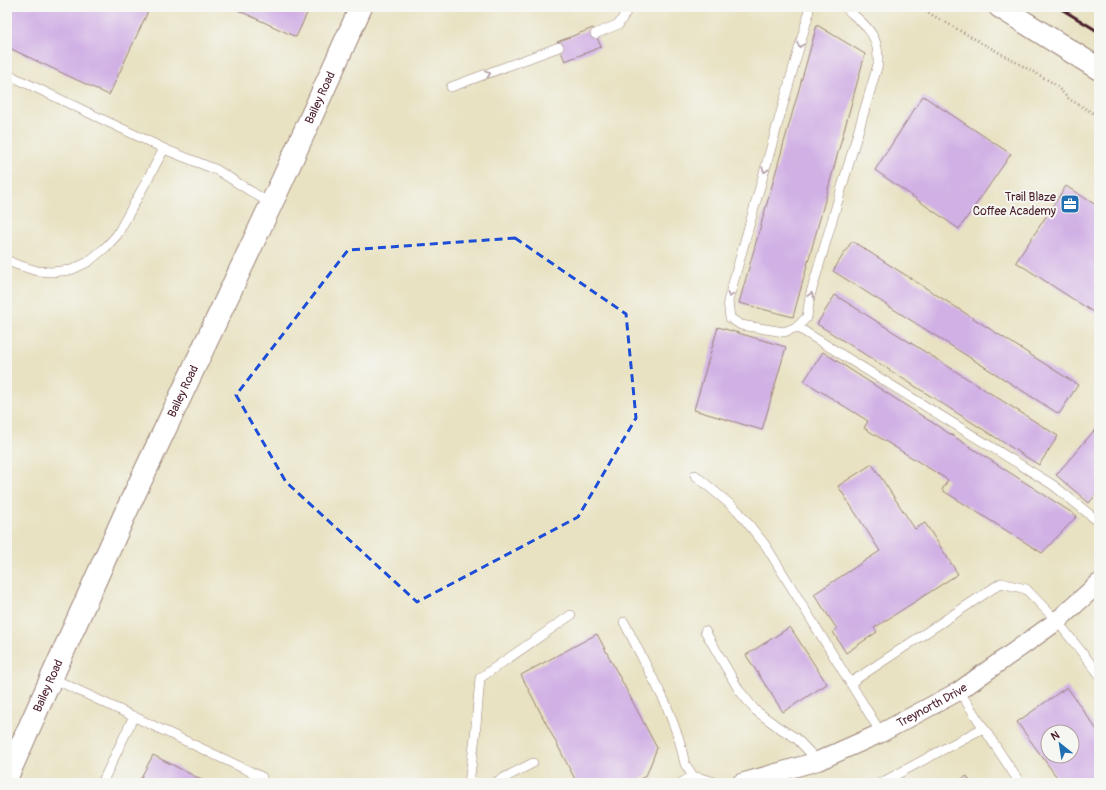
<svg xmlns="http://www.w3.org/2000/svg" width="1106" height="790" font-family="Pangolin,sans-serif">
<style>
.building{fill:#d1b0e5;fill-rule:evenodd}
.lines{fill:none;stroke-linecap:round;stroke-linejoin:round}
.lane-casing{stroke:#998076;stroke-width:10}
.street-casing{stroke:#998076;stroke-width:20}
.secondary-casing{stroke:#998076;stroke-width:24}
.primary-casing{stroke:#998076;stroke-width:24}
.path{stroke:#998076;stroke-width:2.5;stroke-dasharray:1 3;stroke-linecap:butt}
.lane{stroke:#fff;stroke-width:9}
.street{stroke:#fff;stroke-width:18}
.secondary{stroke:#fff;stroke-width:22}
.primary{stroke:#fff;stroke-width:22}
.rail{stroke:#4a1f2b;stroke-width:3}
.oneway{stroke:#ae9aa0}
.marked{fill:none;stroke:#1d4ed8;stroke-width:3;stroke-dasharray:8 5;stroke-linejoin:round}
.labels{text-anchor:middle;stroke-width:4;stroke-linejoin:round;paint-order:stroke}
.street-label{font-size:12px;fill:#4a1f2b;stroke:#f6f6f2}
.poi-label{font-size:12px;fill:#4a1f2b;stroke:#f6f6f2;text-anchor:end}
</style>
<rect width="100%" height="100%" fill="#f6f6f2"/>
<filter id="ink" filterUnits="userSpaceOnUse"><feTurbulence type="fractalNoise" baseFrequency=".025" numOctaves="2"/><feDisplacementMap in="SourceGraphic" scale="8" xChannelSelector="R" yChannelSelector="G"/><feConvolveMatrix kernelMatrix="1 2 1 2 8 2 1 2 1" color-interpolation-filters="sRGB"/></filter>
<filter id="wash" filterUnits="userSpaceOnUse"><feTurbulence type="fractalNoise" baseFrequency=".012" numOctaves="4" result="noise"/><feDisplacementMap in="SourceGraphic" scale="16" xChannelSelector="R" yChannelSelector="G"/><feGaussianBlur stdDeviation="0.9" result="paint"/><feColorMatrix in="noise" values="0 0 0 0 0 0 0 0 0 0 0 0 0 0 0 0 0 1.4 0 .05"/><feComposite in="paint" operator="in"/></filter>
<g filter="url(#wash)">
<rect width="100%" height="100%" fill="#e8e2c2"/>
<g id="blocks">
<path class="building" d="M7 7H150L109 95 7 47Z
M231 7H310L296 37Z
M817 25 865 54 793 317 739 303Z
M593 28 601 47 565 61 557 42Z
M923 96 1011 154 959 229 875 170Z
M1066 186 1099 207V316L1016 262Z
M852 241 1078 385 1059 414 833 271Z
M835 295 1058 436 1039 465 817 324Z
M718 327 786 347 762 430 694 410Z
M823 352 1077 516 1042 553 942 490 948 480 864 428 868 421 804 381Z
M1099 425V491L1089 503 1056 475Z
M872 464 915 529 925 523 958 574 874 628 877 632 846 653 833 632 837 629 814 594 880 551 838 486Z
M790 627 827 684 783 712 746 655Z
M597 634 657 748 646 776 631 783H577L521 675Z
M1067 687 1099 733V783H1061L1017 722ZM1048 732H1072V756H1048Z
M153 755 208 783H138Z
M967 776 971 783H955Z"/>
</g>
</g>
<g filter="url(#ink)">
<use href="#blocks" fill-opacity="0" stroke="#998076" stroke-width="1"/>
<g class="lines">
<defs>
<path id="lane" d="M809 7 808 16 728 301 730 318 741 325 784 332 797 327 807 317 810 296 878 64C878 59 878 53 877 48 874 29 857 19 845 7
M595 34 619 24 629 7
M7 74 169 151 217 170 271 204
M451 87 559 47
M7 260 15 264 37 271 51 272 71 270 88 262 106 247 117 235 164 149
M797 327 1053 485 1099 522
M695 475 738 511 766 546 881 733
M624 622 666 704 679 739 685 764 693 776 719 783
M705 631 739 690 755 710 778 727 796 738 818 761
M52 678 262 777
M850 683 1001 583 1026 589 1057 621 1099 674
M959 691 1020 783
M102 783 134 716
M469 783 475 737 480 678 571 615
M494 783 533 763
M681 783 693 776
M881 783 983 728"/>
<g id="street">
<path id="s1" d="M741 783 818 761 881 733 959 691 1057 621 1099 583"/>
</g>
<g id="secondary">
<path id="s2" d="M7 777 125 514 283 179 361 7"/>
</g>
<path id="primary" d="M1000 7 1099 69"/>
</defs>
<use href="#lane" class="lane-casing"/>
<use href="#street" class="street-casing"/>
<use href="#secondary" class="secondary-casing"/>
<use href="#primary" class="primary-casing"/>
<path class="path" d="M918 7 1053 83 1069 99 1093 113"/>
<use href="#lane" class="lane"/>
<use href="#street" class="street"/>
<use href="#secondary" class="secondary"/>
<use href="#primary" class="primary"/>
<path class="rail" d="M1058 7 1099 32"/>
</g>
<defs><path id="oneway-chevron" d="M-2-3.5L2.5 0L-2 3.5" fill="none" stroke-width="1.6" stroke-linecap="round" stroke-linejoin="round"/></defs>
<g class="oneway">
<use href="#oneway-chevron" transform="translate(800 45) rotate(106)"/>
<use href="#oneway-chevron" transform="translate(488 74) rotate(-20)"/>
<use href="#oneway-chevron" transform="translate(765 170) rotate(106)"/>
<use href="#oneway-chevron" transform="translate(730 295) rotate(105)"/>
<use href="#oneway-chevron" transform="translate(811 295) rotate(-76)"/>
</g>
</g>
<path class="marked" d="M515 238 626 314 636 418 578 517 417 602 286 482 236 395 348 250Z"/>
<defs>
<symbol id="office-square" viewBox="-11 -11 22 22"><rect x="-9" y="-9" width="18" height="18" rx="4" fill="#1f6fb2" stroke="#f6f6f2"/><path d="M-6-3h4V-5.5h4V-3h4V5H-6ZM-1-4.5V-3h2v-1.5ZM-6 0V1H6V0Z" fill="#fff"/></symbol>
</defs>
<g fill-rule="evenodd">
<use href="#office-square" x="1059" y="193" width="22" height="22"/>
</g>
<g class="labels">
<g class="street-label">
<text dy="4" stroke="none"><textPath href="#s2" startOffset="748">Bailey Road</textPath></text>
<text dy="4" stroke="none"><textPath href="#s2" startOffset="424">Bailey Road</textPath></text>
<text dy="4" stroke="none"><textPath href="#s2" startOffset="100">Bailey Road</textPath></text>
<text dy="4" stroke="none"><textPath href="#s1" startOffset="207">Treynorth Drive</textPath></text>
</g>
<g class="poi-label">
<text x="1056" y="201">Trail Blaze<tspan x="1056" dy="14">Coffee Academy</tspan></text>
</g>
</g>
<rect width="1106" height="790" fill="none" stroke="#f6f6f2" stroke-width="24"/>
<g transform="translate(1060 744) rotate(330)"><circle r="19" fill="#f6f6f2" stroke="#b1a0a2"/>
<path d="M0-3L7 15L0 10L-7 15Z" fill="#1f6fb2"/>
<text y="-6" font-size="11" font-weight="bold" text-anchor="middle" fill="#4a1f2b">N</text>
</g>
</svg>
